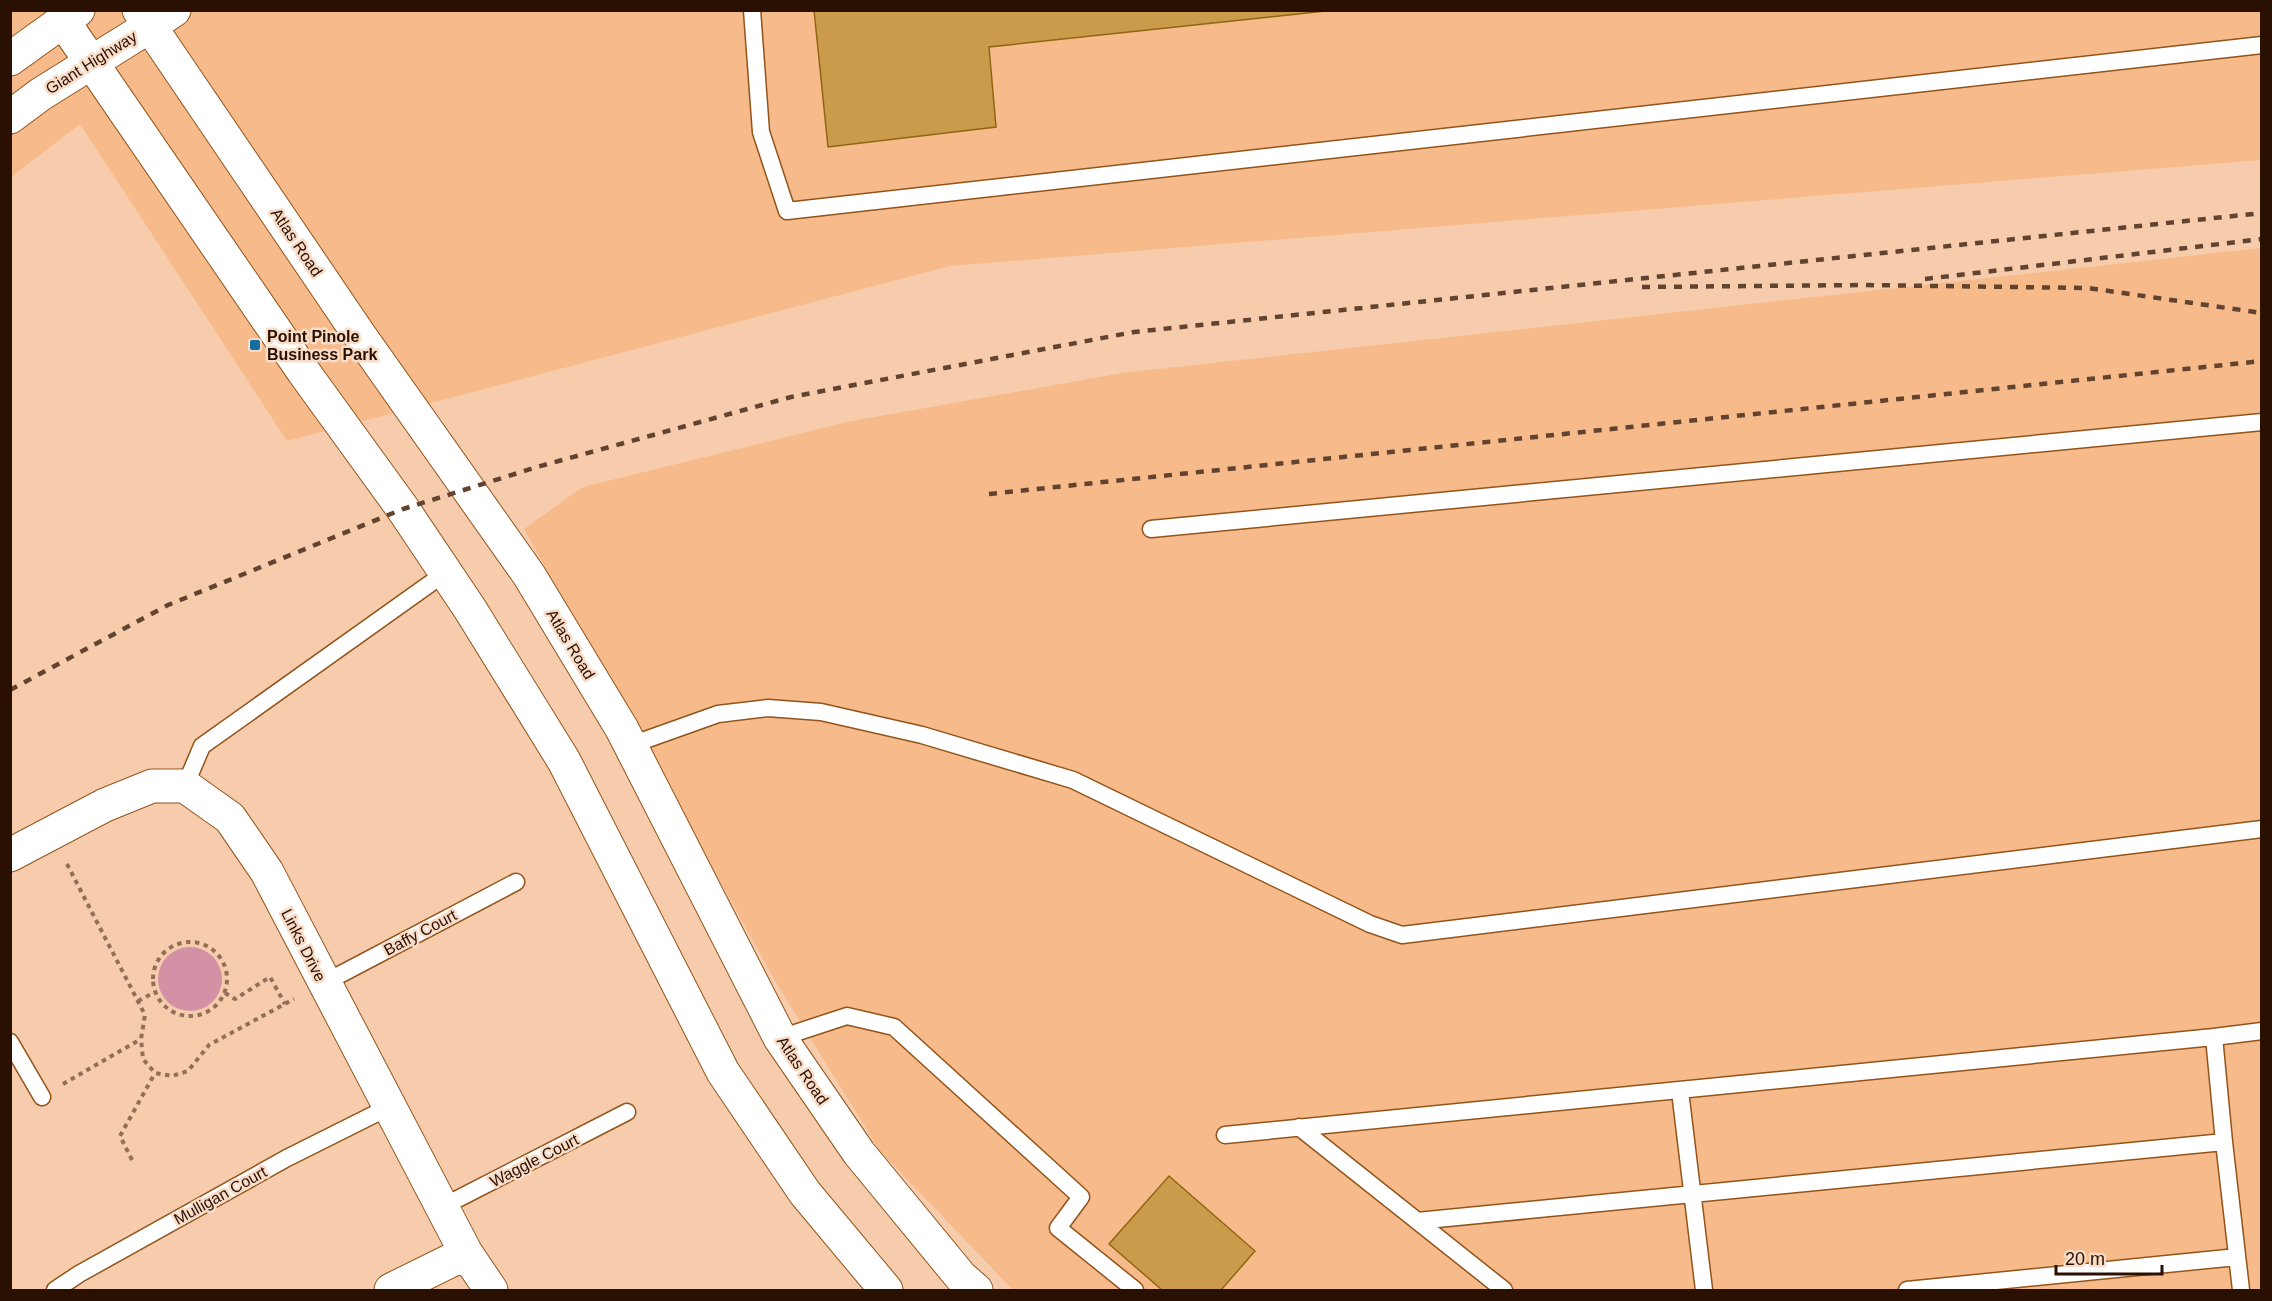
<svg xmlns="http://www.w3.org/2000/svg" width="2272" height="1301" font-family="Helvetica,sans-serif">
<style>
.built{fill:#f7ba8b}
.green{fill:#d391a6}
.building{fill:#ca9b4b;stroke:#906610;stroke-width:1.5}
.lines{fill:none;stroke-linecap:round;stroke-linejoin:round}
.lane-casing{stroke:#92541a;stroke-width:19}
.street-casing{stroke:#92541a;stroke-width:35}
.secondary-casing{stroke:#92541a;stroke-width:35}
.path{stroke:#927058;stroke-width:4;stroke-dasharray:4.5 4.5;stroke-linecap:butt}
.lane{stroke:#fff;stroke-width:16}
.street{stroke:#fff;stroke-width:33}
.secondary{stroke:#fff;stroke-width:33}
.rail{stroke:#61432f;stroke-width:4.5;stroke-dasharray:8 8;stroke-linecap:butt}
.poi-dot{fill:#166e9e;stroke:#f9dcc7;stroke-width:2}
.labels{text-anchor:middle;stroke-width:5;stroke-linejoin:round;paint-order:stroke}
.street-label{font-size:16px;fill:#291000;stroke:#f9dcc7}
.poi-label{font-size:16px;font-weight:bold;fill:#291000;stroke:#f9dcc7;text-anchor:start}
</style>
<rect width="100%" height="100%" fill="#f6ccac"/>
<path class="built" d="M11 11H2261V160L950 266 287 441 80 124 11 177Z
M2261 248V1290H1013L880 1151 777 984 524 529 583 487 847 422 1122 373Z"/>
<path class="green" d="M158 979a32 32 0 1 1 64 0a32 32 0 1 1-64 0Z"/>
<path class="building" d="M814 10H1335L989 47 996 127 828 147Z
M1169 1176 1255 1251 1221 1290H1162L1109 1244Z"/>
<g class="lines">
<defs>
<path id="lane" d="M752 10 761 132 787 211 2262 45
M1151 529 2262 422
M631 745 718 714 768 708 821 712 922 735 1073 780 1370 924 1402 935 2262 829
M185 786 202 746 445 573
M324 983 516 882
M2214 1037 2262 1031
M780 1038 847 1016 894 1027 1081 1197 1058 1228 1135 1290
M10 1042 42 1097
M1680 1091 1704 1290
M1299 1127 1504 1290
M1225 1135 2214 1037 2224 1142 2241 1290
M442 1207 627 1112
M1417 1221 2224 1142
M55 1290 79 1274 287 1158 389 1107
M1907 1290 2237 1257"/>
<path id="street" d="M150 26 174 10
M10 855 105 805 152 786H185L230 818 267 872 466 1253 491 1290
M391 1290 466 1253"/>
<path id="secondary" d="M139 10 358 333 529 575 622 729 780 1038 859 1153 961 1277 976 1290
M63 21 303 371 403 509 470 609 564 761 723 1072 805 1193 886 1290
M10 59 78 10
M10 117 41 94 150 26"/>
</defs>
<use href="#lane" class="lane-casing"/>
<use href="#street" class="street-casing"/>
<use href="#secondary" class="secondary-casing"/>
<path class="path" d="M67 864 145 1015 141 1039 143 1059 155 1073 172 1076 188 1071 209 1045 294 999
M153 979a37 37 0 1 1 74 0a37 37 0 1 1-74 0Z
M225 993 235 999 270 977 285 1004
M138 1001 155 992
M63 1084 141 1039
M132 1160 120 1136 155 1073"/>
<use href="#lane" class="lane"/>
<use href="#street" class="street"/>
<use href="#secondary" class="secondary"/>
<path class="rail" d="M1925 279 2262 239
M1642 287 1864 285 2088 288 2262 313
M989 494 2262 361
M10 690 168 605 403 509 537 467 791 397 1134 332 2262 213"/>
</g>
<rect class="poi-dot" x="249" y="339" width="12" height="12" rx="3"/>
<g class="labels">
<g class="street-label">
<text transform="translate(91 62) rotate(-32)" y="6">Giant Highway</text>
<text transform="translate(297 242) rotate(56)" y="6">Atlas Road</text>
<text transform="translate(571 644) rotate(59)" y="6">Atlas Road</text>
<text transform="translate(420 932) rotate(-28)" y="6">Baffy Court</text>
<text transform="translate(304 945) rotate(63)" y="6">Links Drive</text>
<text transform="translate(803 1070) rotate(56)" y="6">Atlas Road</text>
<text transform="translate(534 1160) rotate(-27)" y="6">Waggle Court</text>
<text transform="translate(220 1195) rotate(-29)" y="6">Mulligan Court</text>
</g>
<g class="poi-label">
<text x="267" y="342">Point Pinole<tspan x="267" dy="18">Business Park</tspan></text>
</g>
</g>
<rect width="2272" height="1301" fill="none" stroke="#291000" stroke-width="24"/>
<path d="M2056 1265v9h106v-9" fill="none" stroke="#291000" stroke-width="3"/>
<text x="2065" y="1265" font-size="18" fill="#291000" stroke="#f9dcc7" stroke-width="4.5" paint-order="stroke">20 m</text>
</svg>
